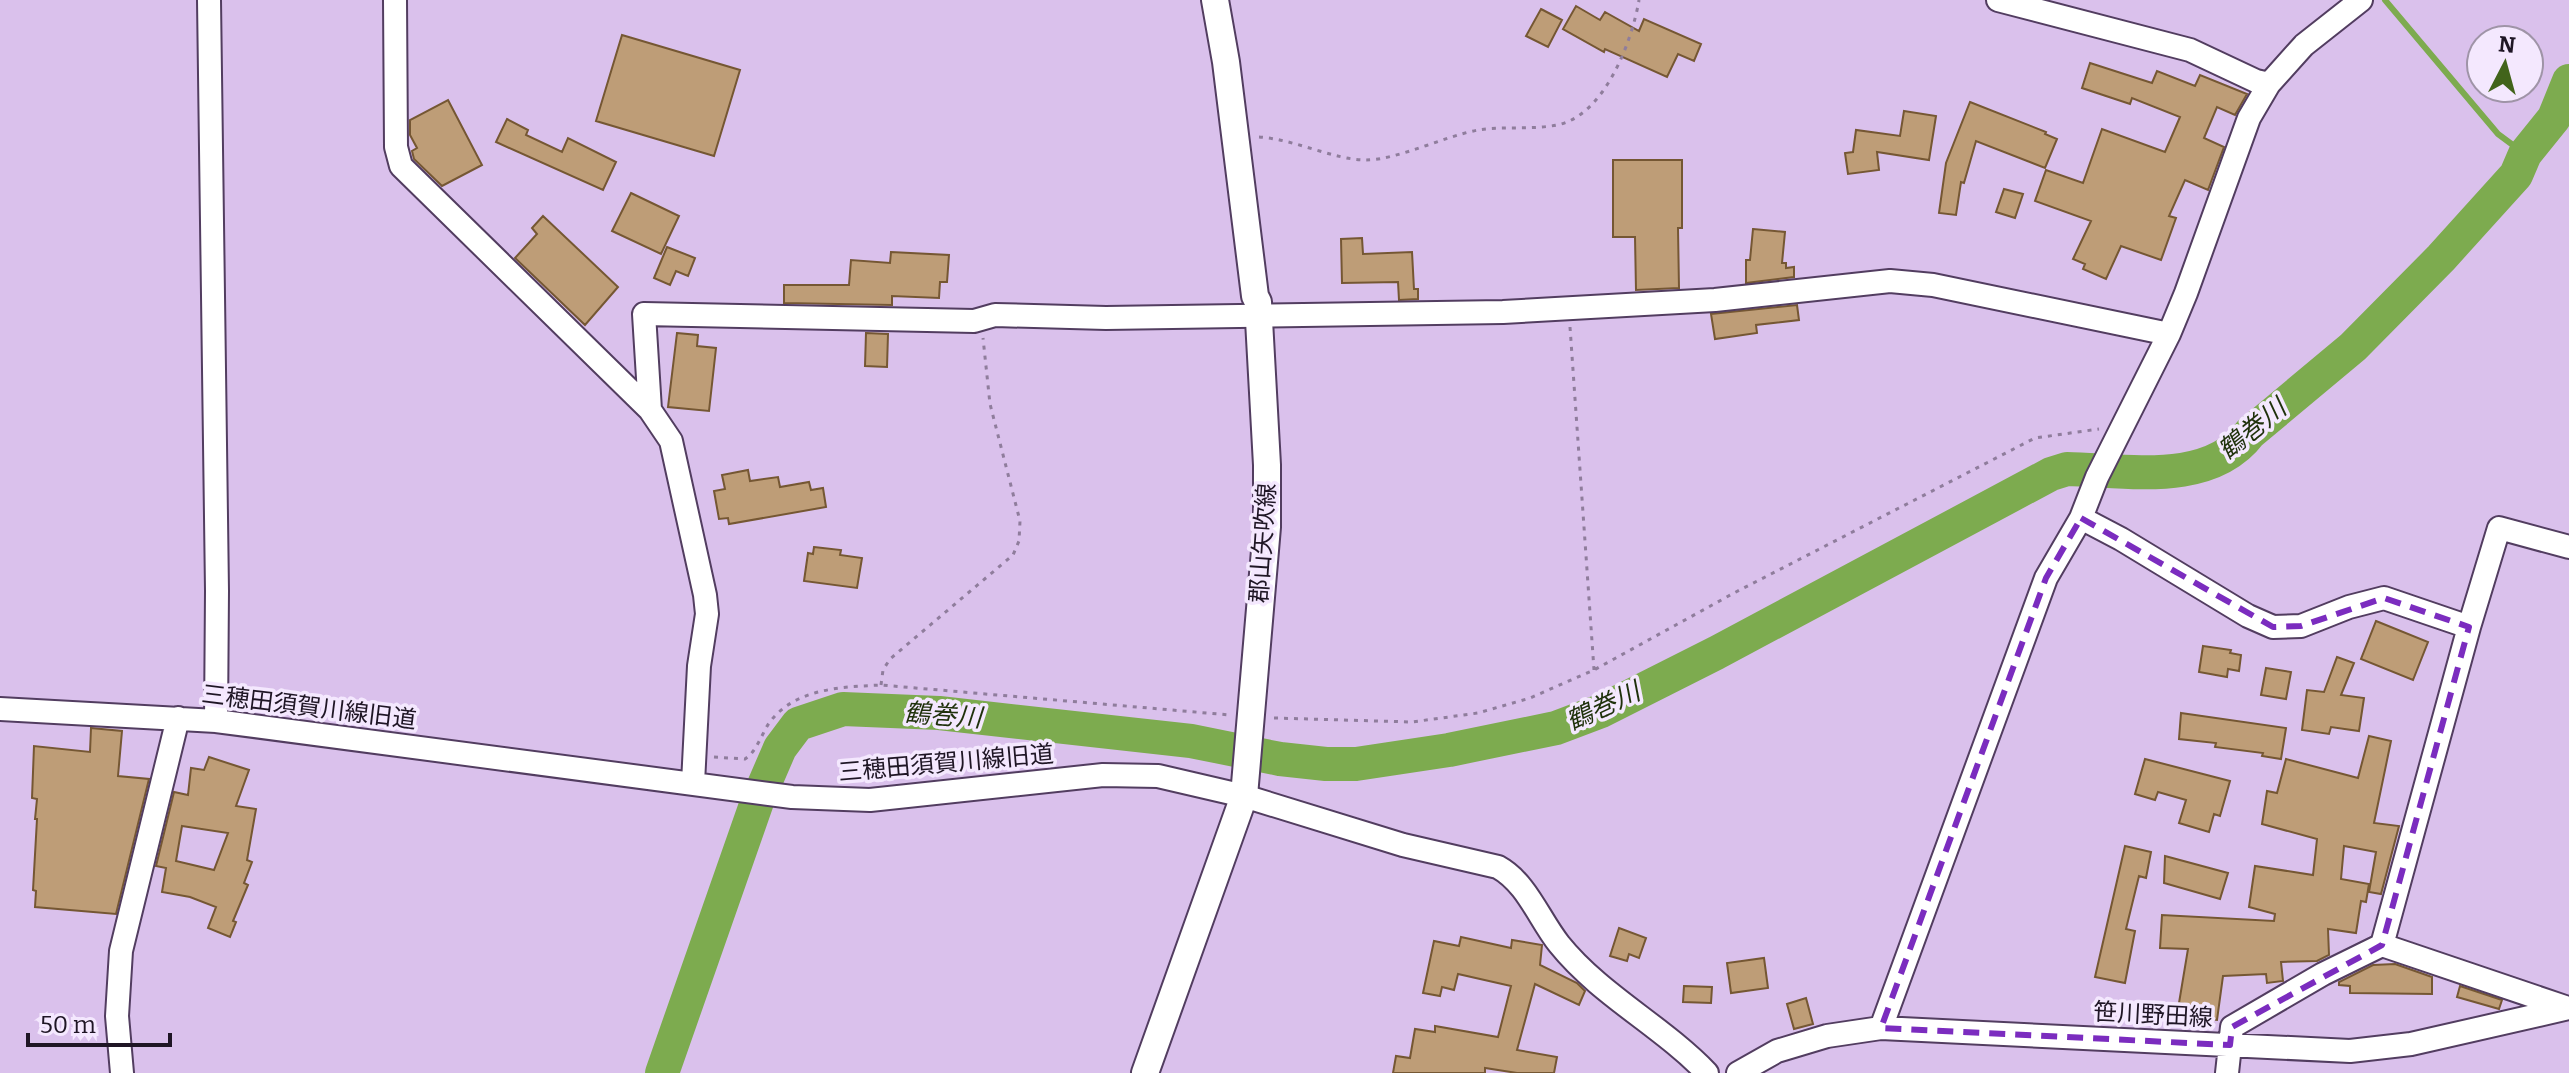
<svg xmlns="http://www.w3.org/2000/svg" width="2569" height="1073" font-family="Bitter,'Noto Sans JP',serif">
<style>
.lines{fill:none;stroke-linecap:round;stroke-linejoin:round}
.stream{stroke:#7dab4f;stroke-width:6}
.river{stroke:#7dab4f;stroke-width:34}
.building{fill:#be9d77;stroke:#755733;stroke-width:2;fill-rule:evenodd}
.minor-casing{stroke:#523d60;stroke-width:26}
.major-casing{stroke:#523d60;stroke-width:30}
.path{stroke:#8f7d9c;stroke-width:3;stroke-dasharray:4 6;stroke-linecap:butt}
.minor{stroke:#fff;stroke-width:22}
.major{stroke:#fff;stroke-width:26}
.marked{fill:none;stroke:#7b2cbf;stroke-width:6;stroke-dasharray:16 10;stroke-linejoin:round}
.labels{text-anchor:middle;stroke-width:7;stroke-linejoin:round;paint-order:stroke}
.street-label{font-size:24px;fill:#1f1625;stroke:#f4e8fe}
.water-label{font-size:26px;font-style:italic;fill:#1f310b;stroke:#f4e8fe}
</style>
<rect width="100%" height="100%" fill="#dac1ec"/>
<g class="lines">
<path class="stream" d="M2385 0 2498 134 2525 154"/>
<path class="river" d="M662 1073 758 799 780 748 798 724 843 709 939 713 1191 741 1280 759 1326 764H1356L1449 750 1556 728 1601 711 1716 653 2051 474 2067 469C2126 470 2209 487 2250 433L2353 347 2441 258 2516 175 2525 154 2554 118 2569 81"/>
</g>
<path class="building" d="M1576 6 1600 20 1605 12 1639 31 1644 19 1701 44 1694 61 1678 54 1667 77 1605 49 1604 52 1563 29Z
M1541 9 1562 20 1548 47 1526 36Z
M622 35 740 70 714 156 596 121Z
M2090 63 2152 83 2157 71 2195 86 2200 75 2247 94 2235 115 2217 107 2204 138 2224 147 2208 190 2185 180 2169 216 2176 218 2161 260 2121 246 2106 279 2083 269 2085 264 2073 259 2091 221 2035 201 2046 170 2083 183 2102 129 2165 152 2180 117 2132 98 2130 104 2082 88Z
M448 100 482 165 442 186 414 159 412 151 417 148 410 135V120Z
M1970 102 2046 132 2045 134 2057 139 2045 168 1976 141 1964 183 1961 182 1956 215 1939 213 1946 163Z
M1904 111 1936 116 1929 160 1877 152 1879 170 1848 174 1845 153 1853 152 1856 130 1900 136Z
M507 119 528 130 526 135 562 152 568 138 616 162 603 190 496 142Z
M1613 160H1682V228H1678L1679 288 1636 290 1635 237H1613Z
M2004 189 2023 194 2015 218 1996 212Z
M631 193 679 216 661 254 612 231Z
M543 216 618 287 585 325 515 258 537 234 532 228Z
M1753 229 1785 232 1782 263H1786V268L1794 267V277L1746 283V260H1750Z
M1362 238 1363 254 1412 252 1414 289H1418V299L1399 300 1398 282 1342 283 1341 239Z
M667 247 695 258 688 276 676 271 670 285 654 278Z
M891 252 949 255 947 282H940L939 298 892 296V305L784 303V285H849L851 260 890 263Z
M1797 305 1799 320 1756 325 1757 333 1715 339 1711 314Z
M677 333 698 335 697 346 716 348 709 411 668 407Z
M866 333 888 334 887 367 865 366Z
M748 470 750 481 778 477 780 487 809 482 811 490 823 488 826 507 729 524 728 518 719 519 714 491 725 489 722 475Z
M814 547 841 550 840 555 862 558 857 588 804 581 808 553 813 554Z
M2376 621 2428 642 2413 680 2361 659Z
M2203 646 2231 650 2230 653 2241 655 2239 671 2228 669 2227 677 2199 672Z
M2337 657 2354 663 2341 695 2364 698 2359 731 2331 727 2329 734 2302 730 2307 690 2324 692Z
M2266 668 2291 672 2286 699 2261 695Z
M2181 713 2286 728 2281 759 2262 756 2263 753 2215 747 2216 743 2179 739Z
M91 728 122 731 118 776 149 779 116 914 35 907 36 891 33 890 37 819H35L37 799 32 798 34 746 90 752Z
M2369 736 2391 741 2374 823 2399 826 2381 894 2369 892 2376 852 2344 846 2341 879 2369 884 2366 902 2361 901 2356 933 2328 929 2329 955 2317 961 2281 962 2283 981 2267 983 2266 974 2223 976 2217 1020 2200 1018 2201 1007 2179 1003 2188 949 2160 948 2162 915 2274 921 2275 914 2249 907 2255 866 2313 875 2317 839 2262 824 2267 791 2277 793 2286 759 2358 778Z
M209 757 249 770 236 806 256 809 247 860 252 862 244 883 248 885 233 921 236 922 230 937 208 928 216 907 190 897 162 892 166 868 156 866 174 792 188 795 191 768 204 770ZM182 826 228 833 214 870 176 861Z
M2145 759 2230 781 2220 816 2214 814 2209 832 2179 823 2186 800 2158 792 2155 800 2135 794Z
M2125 846 2151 852 2146 878 2139 876 2126 929 2135 931 2125 983 2095 977Z
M2165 856 2228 873 2220 899 2164 883Z
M1619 928 1646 938 1639 958 1629 954 1627 961 1610 956Z
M1461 937 1511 948 1512 940 1542 945 1540 965 1577 983 1585 991 1579 1005 1535 984 1517 1050 1557 1057 1554 1073H1517L1485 1068V1073H1393L1396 1056 1410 1058 1415 1029 1435 1032V1026L1498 1037 1511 986 1458 974 1454 990 1442 987 1440 996 1423 993 1434 941 1459 946Z
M1764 958 1768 988 1731 993 1727 963Z
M2395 964 2432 977V994L2350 993V986L2339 985V982L2373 965Z
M1684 986 1712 987 1711 1003 1683 1002Z
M2460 986 2502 1000 2499 1009 2457 997Z
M1806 998 1813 1024 1794 1029 1787 1004Z"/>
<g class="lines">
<defs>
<path id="minor" d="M209 0 217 591 216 721
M395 0 396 147 401 166 650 410 671 441 705 595 707 614 699 666 693 783
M1998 0 2190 50 2256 81 2269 84
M650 410 644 314 974 321 995 315 1106 318 1503 312 1715 300 1890 281 1933 285 2169 334
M2081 518 2121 539 2248 616 2273 627 2301 626 2349 607 2384 598 2469 627
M0 709 216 721 792 797 870 800 1103 775 1158 776 1244 796 1403 845 1498 867C1527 883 1539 919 1559 944 1600 995 1662 1026 1707 1073
M2382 945 2469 627 2499 528 2569 547
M1881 1028 2046 578 2081 518 2097 477 2169 334 2186 293 2249 118 2269 84 2304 45 2361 0
M122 1073 117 1016 121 951 178 718
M1738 1073 1777 1051 1827 1036 1881 1028 2350 1051 2411 1044 2569 1008
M2227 1073 2232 1027 2323 974 2382 945 2565 1007"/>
<path id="major" d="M1145 1073 1244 796 1267 527V465L1258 302 1255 296 1226 62 1215 0"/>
</defs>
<use href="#minor" class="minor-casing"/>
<use href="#major" class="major-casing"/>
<path class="path" d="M1259 137C1294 139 1334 160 1366 160 1397 160 1445 136 1478 130 1503 126 1531 130 1557 125 1604 116 1632 42 1639 0
M1570 327 1594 670
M881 685 883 670 890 659 1013 555 1019 541 1020 521 990 404 983 338
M1274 718 1412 722 1478 713 1530 698 1594 670 1734 593 2035 438 2099 429
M714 757 745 759 749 756C758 747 762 734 769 723 795 688 841 687 881 685L1230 715"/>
<use href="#minor" class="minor"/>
<use href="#major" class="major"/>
</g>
<path class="marked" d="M2081 518 2273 627 2301 626 2384 598 2469 627 2382 945 2232 1027 2230 1045 1881 1028 2046 578Z"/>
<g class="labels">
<g class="street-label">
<text transform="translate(1263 543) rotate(-86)" y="8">郡山矢吹線</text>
<text transform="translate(309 707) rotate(7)" y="8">三穂田須賀川線旧道</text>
<text transform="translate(946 763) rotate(-5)" y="8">三穂田須賀川線旧道</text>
<text transform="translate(2153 1015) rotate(3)" y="8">笹川野田線</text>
</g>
<g class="water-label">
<text transform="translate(2252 429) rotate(-39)" y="9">鶴巻川</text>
<text transform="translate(1603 706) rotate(-25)" y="9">鶴巻川</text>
<text transform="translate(943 715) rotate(4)" y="9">鶴巻川</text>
</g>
</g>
<g transform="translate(2505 64) rotate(6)"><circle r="38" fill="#f4e8fe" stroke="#9f94a7" stroke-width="2"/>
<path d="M0-6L14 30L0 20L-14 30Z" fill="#42641b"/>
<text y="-12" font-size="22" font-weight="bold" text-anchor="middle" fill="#1f1625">N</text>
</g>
<path d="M28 1033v12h142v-12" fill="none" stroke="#1f1625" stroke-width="4"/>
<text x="40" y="1033" font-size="24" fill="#1f1625" stroke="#f4e8fe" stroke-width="6" paint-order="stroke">50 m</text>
</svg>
